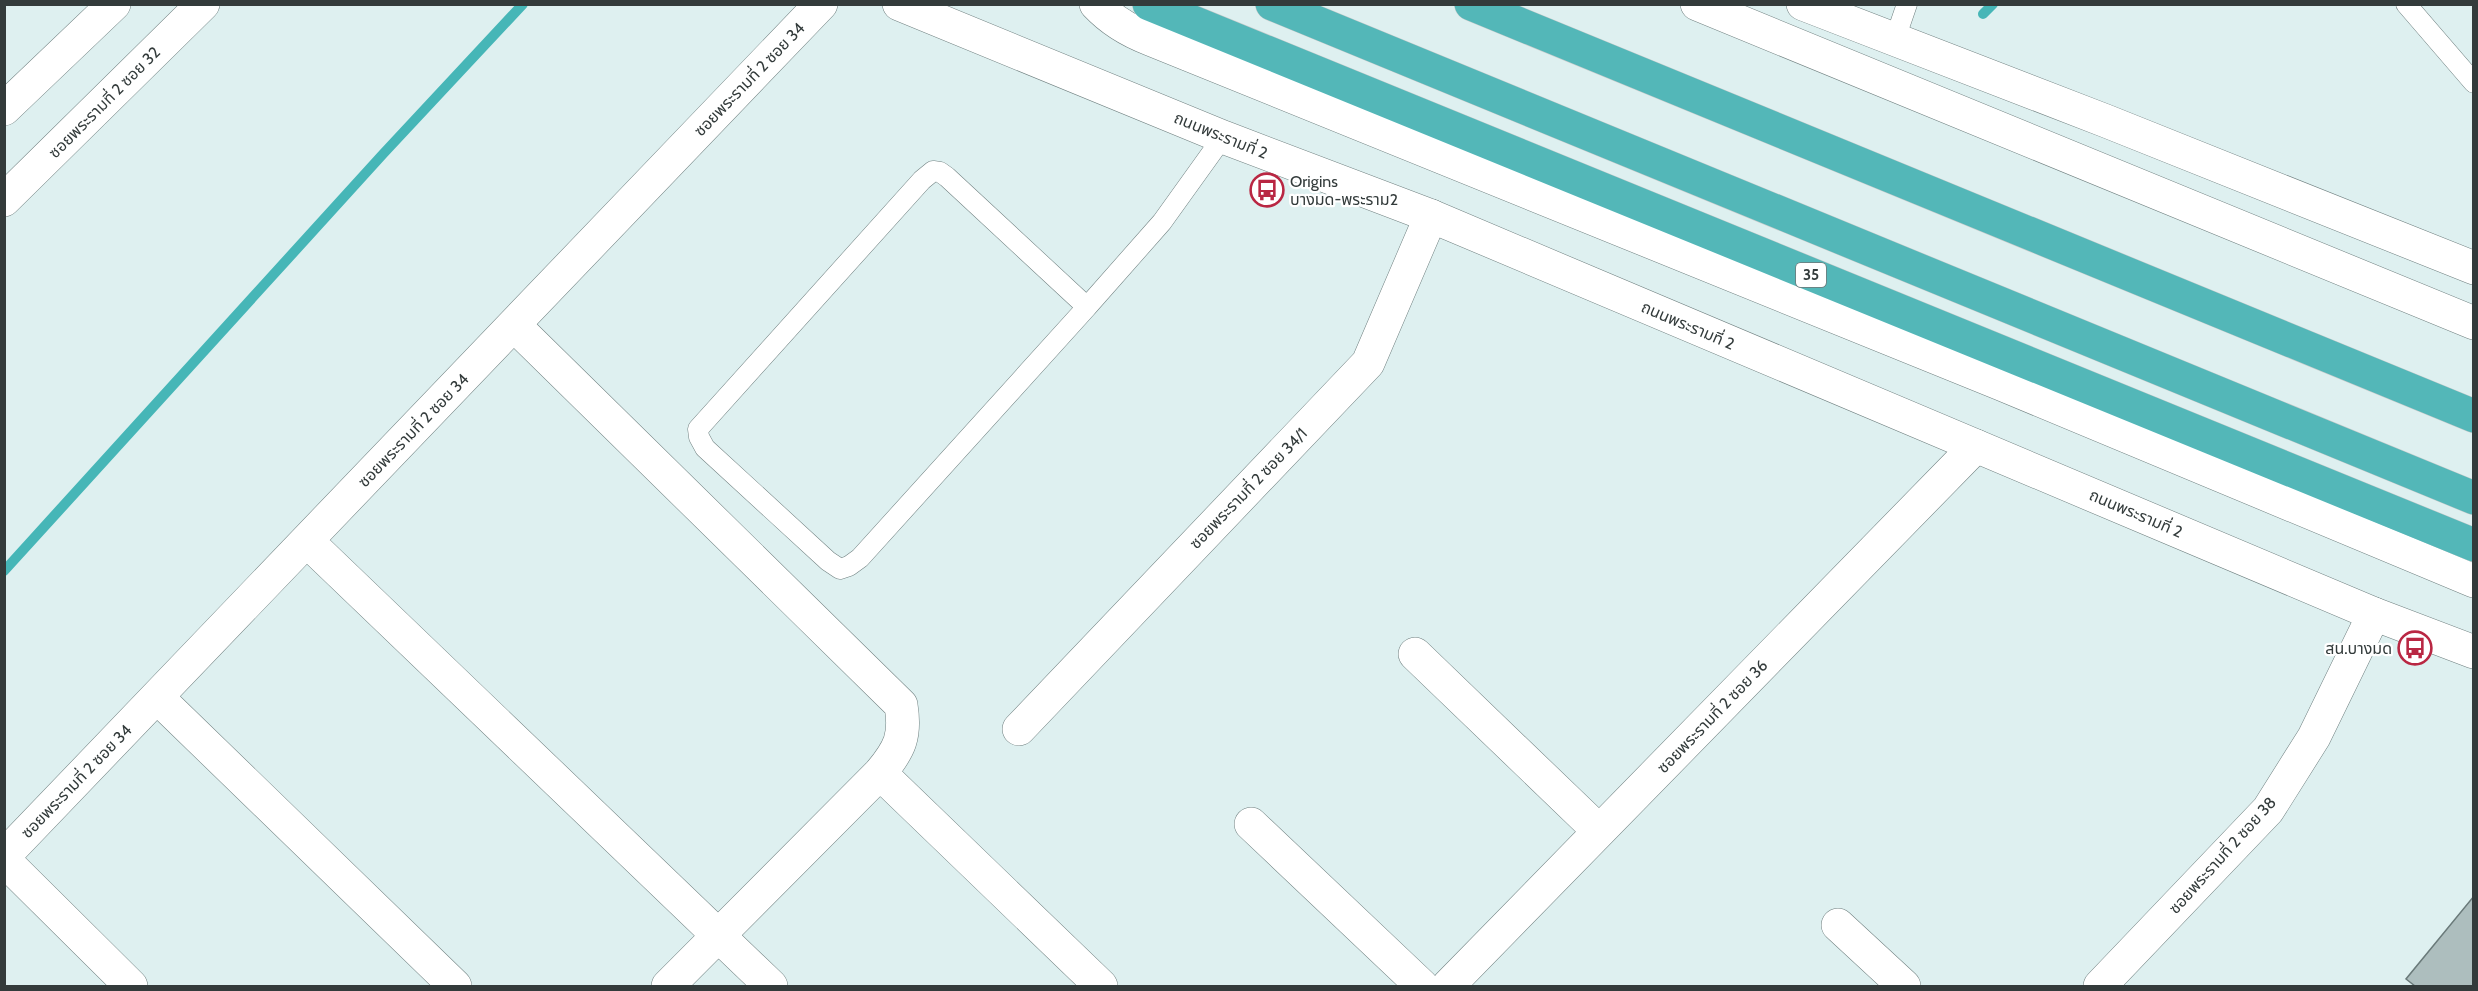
<svg xmlns="http://www.w3.org/2000/svg" width="2478" height="991" font-family="Cabin,'Noto Sans Thai',sans-serif">
<style>
.lines{fill:none;stroke-linecap:round;stroke-linejoin:round}
.stream{stroke:#46b6b7;stroke-width:10}
.building{fill:#adbebe;stroke:#6a7a7a;stroke-width:1.5}
.lane-casing{stroke:#708080;stroke-width:21}
.street-casing{stroke:#708080;stroke-width:34}
.secondary-casing{stroke:#708080;stroke-width:34}
.highway-casing{stroke:#cacccc;stroke-width:34}
.lane{stroke:#fff;stroke-width:20}
.street{stroke:#fff;stroke-width:33}
.secondary{stroke:#fff;stroke-width:33}
.highway{stroke:#53b7b8;stroke-width:33}
.labels{text-anchor:middle;stroke-width:4.5;stroke-linejoin:round;paint-order:stroke}
.shield{fill:#fff;stroke:#707676;stroke-width:1.5}
.shield-label{font-size:15px;font-weight:bold;fill:#333b3b}
.street-label{font-size:16px;fill:#333b3b;stroke:#fff}
.poi-label{font-size:16px;fill:#333b3b;stroke:#fff;text-anchor:start}
</style>
<rect width="100%" height="100%" fill="#def0f0"/>
<g class="lines">
<path class="stream" d="M1983 14 1993 4
M4 571 383 154 523 4"/>
</g>
<path class="building" d="M2474 896V986H2415L2406 979Z"/>
<g class="lines">
<defs>
<path id="lane" d="M2406 4 2474 83
M1895 39 1907 4
M933 171 940 172 947 177 1087 307 860 558 849 566 840 569 828 561 705 448 699 437 698 429 922 180Z
M1087 307 1162 222 1223 137"/>
<path id="street" d="M4 109 114 4
M4 200 203 4
M514 325 901 705C906 736 900 749 880 773L668 986
M307 541 771 986
M1415 654 1599 831
M157 697 455 986
M1019 729 1368 363 1431 216
M880 773 1101 986
M1251 824 1422 986
M4 856 821 4
M4 860 131 986
M1838 925 1904 986
M1448 986 1976 446
M2100 986 2268 810 2314 737 2374 614"/>
<path id="secondary" d="M899 4 1223 137 1431 216 2374 614 2474 652
M1096 4C1112 21 1129 31 1150 39L2001 384 2474 581
M1697 4 2474 323
M1803 4 2106 121 2474 268"/>
<path id="highway" d="M1149 4 2474 545
M1272 4 2474 498
M1471 4 2474 416"/>
</defs>
<use href="#lane" class="lane-casing"/>
<use href="#street" class="street-casing"/>
<use href="#secondary" class="secondary-casing"/>
<use href="#highway" class="highway-casing"/>
<use href="#lane" class="lane"/>
<use href="#street" class="street"/>
<use href="#secondary" class="secondary"/>
<use href="#highway" class="highway"/>
</g>
<defs>
<symbol id="bus-ring" viewBox="-11 -11 22 22"><circle r="9.5" fill="#fff" stroke="#b92743" stroke-width="1.5"/><path d="M-5-6H5V4H4V6H2V4H-2V6H-4V4H-5ZM-3.5-4V0h7V-4ZM-3.5 1.2v1.5H-2V1.2ZM2 1.2v1.5H3.5V1.2Z" fill="#b92743"/></symbol>
</defs>
<g fill-rule="evenodd">
<use href="#bus-ring" x="1248" y="171" width="38" height="38"/>
<use href="#bus-ring" x="2396" y="629" width="38" height="38"/>
</g>
<g class="labels">
<rect class="shield" x="1796" y="263" width="30" height="24" rx="4.5"/>
<g class="shield-label">
<text x="1811" y="280">35</text>
</g>
<g class="street-label">
<text transform="translate(749 79) rotate(-46)" y="6">ซอยพระรามที่ 2 ซอย 34</text>
<text transform="translate(104 102) rotate(-45)" y="6">ซอยพระรามที่ 2 ซอย 32</text>
<text transform="translate(1221 135) rotate(22)" y="6">ถนนพระรามที่ 2</text>
<text transform="translate(1688 325) rotate(23)" y="6">ถนนพระรามที่ 2</text>
<text transform="translate(413 430) rotate(-46)" y="6">ซอยพระรามที่ 2 ซอย 34</text>
<text transform="translate(1248 488) rotate(-46)" y="6">ซอยพระรามที่ 2 ซอย 34/1</text>
<text transform="translate(2136 513) rotate(23)" y="6">ถนนพระรามที่ 2</text>
<text transform="translate(1712 716) rotate(-46)" y="6">ซอยพระรามที่ 2 ซอย 36</text>
<text transform="translate(76 781) rotate(-46)" y="6">ซอยพระรามที่ 2 ซอย 34</text>
<text transform="translate(2222 855) rotate(-48)" y="6">ซอยพระรามที่ 2 ซอย 38</text>
</g>
<g class="poi-label">
<text x="1290" y="187">Origins<tspan x="1290" dy="18">บางมด-พระราม2</tspan></text>
<text x="2392" y="654" text-anchor="end">สน.บางมด</text>
</g>
</g>
<rect width="2478" height="991" fill="none" stroke="#333b3b" stroke-width="12"/>
</svg>
